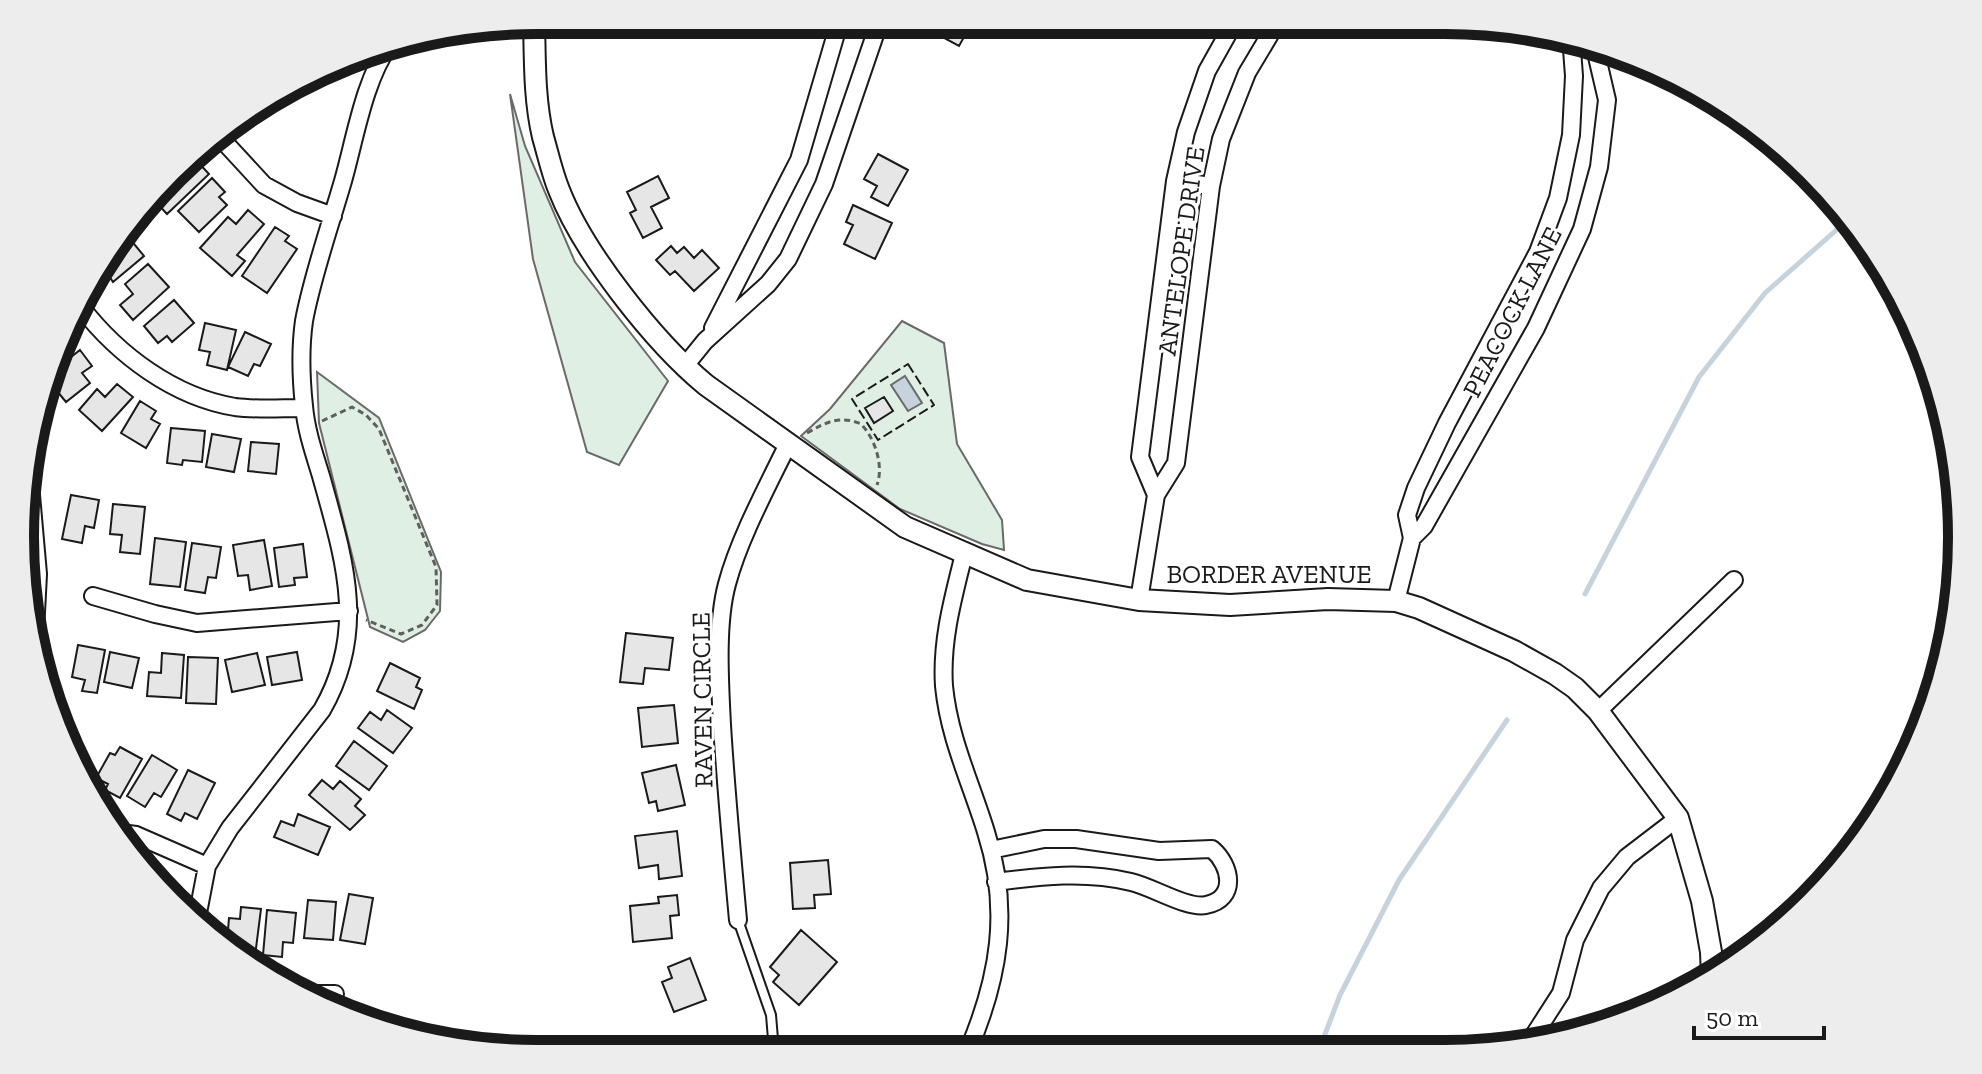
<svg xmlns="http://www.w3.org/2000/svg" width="1982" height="1074" font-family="'Zilla Slab',serif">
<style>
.green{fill:#e0efe3;stroke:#6a6a6a;stroke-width:2}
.water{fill:#c6d2dc;stroke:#6a6a6a;stroke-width:2}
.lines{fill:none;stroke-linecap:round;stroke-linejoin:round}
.stream{stroke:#c6d2dc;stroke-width:5}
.building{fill:#e6e6e6;stroke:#1a1a1a;stroke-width:2}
.service-casing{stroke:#1a1a1a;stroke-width:12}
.minor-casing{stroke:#1a1a1a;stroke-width:20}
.tertiary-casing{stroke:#1a1a1a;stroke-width:24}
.path{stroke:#5f5f5f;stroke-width:3;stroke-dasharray:6 4;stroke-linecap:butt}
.service{stroke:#fff;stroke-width:8}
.minor{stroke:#fff;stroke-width:16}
.tertiary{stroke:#fff;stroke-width:20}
.fence{stroke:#1a1a1a;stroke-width:2;stroke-dasharray:10 4;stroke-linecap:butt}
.labels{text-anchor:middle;stroke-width:6;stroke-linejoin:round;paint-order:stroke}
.street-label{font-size:26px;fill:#1a1a1a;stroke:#fff}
.rim{fill:none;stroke:#1a1a1a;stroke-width:10}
</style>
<rect width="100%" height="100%" fill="#fff"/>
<path class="green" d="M510 94 525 146 575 262 668 381 619 465 587 452 533 259Z
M902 321 944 343 957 444 1002 520 1004 550 982 544 900 509 801 436 830 409Z
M317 372 379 418 441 572 440 611 425 630 403 642 370 627 319 423Z"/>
<path class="water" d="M905 376 922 403 908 411 891 385Z"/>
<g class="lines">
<path class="stream" d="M1585 594 1699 377 1765 293 1850 218
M1319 1050 1340 995 1399 880 1507 720"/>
</g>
<path class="building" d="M922 20 973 21 959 46 920 25Z
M878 154 908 170 888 206 871 197 877 186 864 179Z
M195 159 209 174 167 214 154 200Z
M658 176 669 198 651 207 662 228 643 238 630 213 636 210 627 192Z
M212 178 225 192 219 197 227 205 199 232 178 211Z
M853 205 892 223 875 259 844 244 853 225 846 222Z
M248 210 264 224 237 255 245 261 232 276 200 248 228 217 236 224Z
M275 227 289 236 285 241 297 249 267 293 242 276Z
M125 233 144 256 113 282 109 276 102 282 96 274 107 250Z
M671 246 677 253 684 247 694 258 702 250 719 268 694 291 675 271 670 275 656 260Z
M148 264 169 287 133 320 120 305 133 294 125 284Z
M174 300 194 323 172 342 167 336 158 343 144 326Z
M205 323 236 330 227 370 207 365 210 352 199 350Z
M245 332 271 344 260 366 254 364 248 376 228 367Z
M67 338 75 347 56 362Z
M80 350 92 366 82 373 90 383 66 402 48 380 52 372Z
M117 384 133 397 102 431 79 410 97 389 105 397Z
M884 397 893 411 874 423 865 408Z
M140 401 156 411 151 419 160 424 146 448 121 433Z
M171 428 205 431 202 462 183 460 182 465 167 463Z
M212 434 241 439 234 472 206 467Z
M251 442 279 444 276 474 248 471Z
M71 495 99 500 94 528 85 526 82 543 62 539Z
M113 504 145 507 140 554 120 552 122 535 110 534Z
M155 538 186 542 180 587 150 584Z
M264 540 272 586 250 590 248 575 238 576 233 545Z
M192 543 221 547 216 578 208 577 205 593 185 590Z
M303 544 307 577 294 578 295 585 279 587 274 548Z
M626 633 673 638 669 670 645 668 643 684 620 682Z
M78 645 105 650 97 693 82 691 85 680 72 677Z
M110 652 139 658 132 688 104 682Z
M297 652 302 680 272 685 267 657Z
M162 653 184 655 181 698 147 696 149 672 161 673Z
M257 653 265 685 232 692 225 660Z
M188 657 218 658 216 704 186 703Z
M390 663 420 678 416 687 422 690 414 709 377 691Z
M674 705 678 743 642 747 638 708Z
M387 710 412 728 393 753 358 728 370 712 381 720Z
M354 741 387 766 369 790 336 766Z
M120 747 142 759 120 798 105 790 108 784 96 778 110 753 115 755Z
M152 755 177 770 161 797 154 793 145 807 127 796Z
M676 765 685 805 658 811 656 801 649 803 642 773Z
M188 770 215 783 197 819 185 813 181 821 167 814Z
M322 780 333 789 340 781 361 799 355 806 365 815 350 830 309 795Z
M298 814 330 827 318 855 274 837 281 821 294 826Z
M677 831 682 876 659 879 658 865 639 868 635 836Z
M828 860 831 894 814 895 815 908 793 909 790 863Z
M349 894 373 898 365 944 340 940Z
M677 895 679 915 670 916 672 938 633 942 630 906 659 903 658 897Z
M308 900 336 902 333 940 304 938Z
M241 907 261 909 254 964 227 942 229 918 240 919Z
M267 910 296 913 293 943 283 942 282 957 263 955Z
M801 930 837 962 799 1005 773 982 779 975 770 967Z
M690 958 706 1000 674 1012 662 982 672 978 668 967Z"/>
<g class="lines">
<defs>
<path id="service" d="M738 920 771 1015 773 1039 763 1052"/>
<path id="minor" d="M216 133 264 185 297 203 333 216
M1175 181 1211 186
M81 307C118 355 174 397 235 407 257 410 281 408 304 408
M713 328 799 160 840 20
M684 367 705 341 768 284 788 259 824 184 880 20
M30 484 38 574 35 632
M1156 495 1140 457 1175 181 1186 132 1207 71 1235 21
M1412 538 1424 526 1536 328 1582 229 1599 167 1607 100 1594 44
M964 554C953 598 941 641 944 686 949 738 971 783 986 832 1011 910 999 978 968 1051
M93 596 155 614 197 623 349 611
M1139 600 1156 495 1176 463 1211 186 1221 139 1247 73 1278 21
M1396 601 1412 538 1407 515 1416 488 1447 423 1538 252 1558 198 1571 135 1574 76 1571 36
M1598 711 1734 580
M121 833 136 835 207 866
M991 850 1044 839H1076L1159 851 1212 849C1231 865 1238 899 1206 905 1187 909 1153 887 1131 882 1086 871 1041 876 996 882
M197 918 207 866 230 828 322 710C368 630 344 559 321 476 314 453 306 430 304 406 301 378 300 349 304 321 312 277 330 226 343 181 355 139 364 80 390 44
M738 920C732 855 726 790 722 725 720 684 716 624 727 584 739 539 767 487 788 444
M301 994H335
M1527 1046 1561 993 1575 940 1601 888 1627 857 1678 818"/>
<path id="tertiary" d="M534 20C535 59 534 99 543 137 548 154 552 173 559 190 583 252 654 342 706 385L905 527 1027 580 1139 600 1230 605 1328 599 1396 601 1419 608 1514 651 1555 674 1575 688 1598 711 1678 818 1702 901 1711 952 1712 977"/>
</defs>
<use href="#service" class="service-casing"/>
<use href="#minor" class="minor-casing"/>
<use href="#tertiary" class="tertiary-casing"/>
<path class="path" d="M322 421 352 407 366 415 379 429 436 567 437 605 422 625 401 634 366 620
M807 433C826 422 840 415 861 424 875 438 884 466 877 485"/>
<use href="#service" class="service"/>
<use href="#minor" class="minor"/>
<use href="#tertiary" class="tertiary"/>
<path class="fence" d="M908 364 934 405 878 440 852 399Z"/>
</g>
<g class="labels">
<g class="street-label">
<text transform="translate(1181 251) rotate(-82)" y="9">ANTELOPE DRIVE</text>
<text transform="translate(1512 312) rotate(-63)" y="9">PEACOCK LANE</text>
<text x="1269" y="583">BORDER AVENUE</text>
<text transform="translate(702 700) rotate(-91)" y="9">RAVEN CIRCLE</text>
</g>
</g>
<path d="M0 0H1982V1074H0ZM537 34H1445A503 503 0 0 1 1948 537V537A503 503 0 0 1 1445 1040H537A503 503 0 0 1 34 537V537A503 503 0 0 1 537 34Z" fill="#ededed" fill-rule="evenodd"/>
<path class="rim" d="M537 34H1445A503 503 0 0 1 1948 537V537A503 503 0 0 1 1445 1040H537A503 503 0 0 1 34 537V537A503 503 0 0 1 537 34Z"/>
<path d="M1694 1026v12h130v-12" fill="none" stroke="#1a1a1a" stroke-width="4"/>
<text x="1706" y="1026" font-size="24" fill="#1a1a1a" stroke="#ffffff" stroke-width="6" paint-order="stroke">50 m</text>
</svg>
